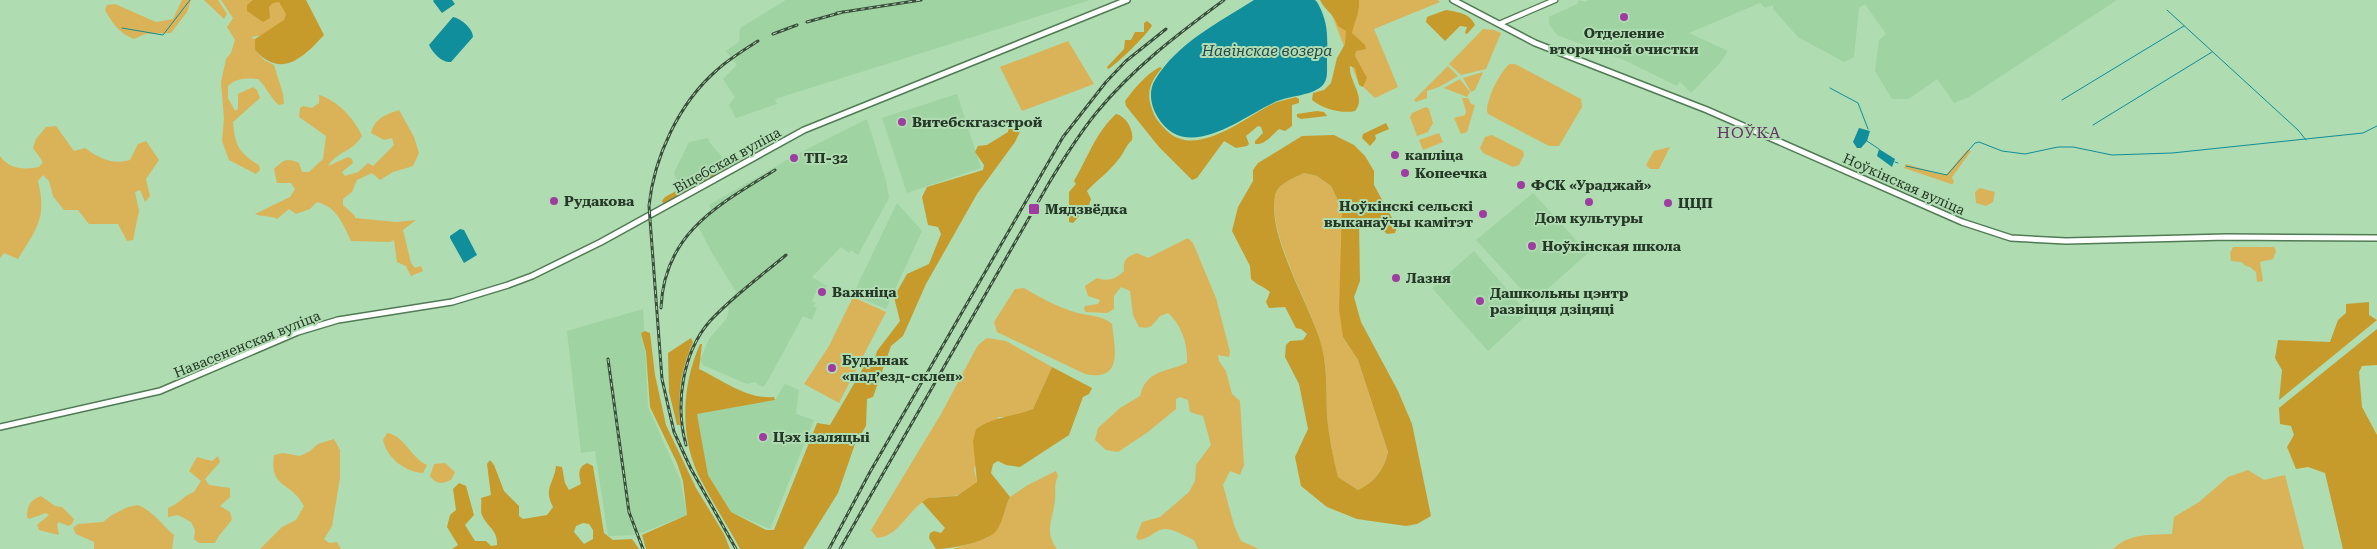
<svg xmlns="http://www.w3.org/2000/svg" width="2377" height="549" font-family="'Roboto Serif',serif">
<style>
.built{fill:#9fd3a2}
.green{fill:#dab358}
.forest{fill:#c69b2c;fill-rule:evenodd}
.water{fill:#108e9b}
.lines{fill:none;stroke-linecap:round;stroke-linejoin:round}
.stream{stroke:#108e9b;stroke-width:1}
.tertiary-casing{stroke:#517b54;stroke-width:7}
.secondary-casing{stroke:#517b54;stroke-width:8}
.tertiary{stroke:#fff;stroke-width:4.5}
.secondary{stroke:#fff;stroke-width:5}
.rail-casing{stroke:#3a4f3b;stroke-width:3}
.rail{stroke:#afdcb1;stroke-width:1;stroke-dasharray:4;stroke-linecap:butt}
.poi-dot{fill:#9e3ca2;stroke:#afdcb1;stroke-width:2}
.labels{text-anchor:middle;stroke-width:4;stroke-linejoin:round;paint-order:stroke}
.poi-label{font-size:14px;font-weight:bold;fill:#263827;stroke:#afdcb1;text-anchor:start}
.street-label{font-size:14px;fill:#263827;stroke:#afdcb1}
.water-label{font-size:15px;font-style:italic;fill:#27484c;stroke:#afdcb1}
.quarter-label{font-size:16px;letter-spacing:1px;fill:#643365;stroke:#afdcb1}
</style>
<rect width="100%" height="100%" fill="#afdcb1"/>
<path class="built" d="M786 0H1090L775 99 777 104 736 118 729 105 735 97 723 79 737 65 726 51 739 42 740 28Z
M1579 0 1585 2 1589 0H2117L1969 97 1954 103 1937 79 1909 99H1892L1875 71 1879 40 1886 34 1865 4 1859 8 1854 57 1844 62 1798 37 1773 9V5L1765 8 1760 3 1689 33 1728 51 1719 64 1691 93 1680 82 1677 86 1624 60 1557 35 1549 24V17L1577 4Z
M957 94 981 168 907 193 882 118Z
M867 119 886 181 889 198 858 255 851 250 849 253 841 247 812 277 827 286 825 290 828 292 826 296 816 292 812 301 816 303 813 306 817 308 812 320 803 316 766 384 762 387 755 382 747 384 703 365 700 360 709 339 727 318 729 309 725 304 737 293 712 253 698 226 712 212 709 205 799 153Z
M708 138 710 143 723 158 679 185 674 173 689 142Z
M1533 193 1588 253 1533 302 1476 240Z
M897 203 922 231 886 309 858 297 857 286Z
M1474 251 1528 314 1488 351 1432 288Z
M643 309 648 407 680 479 687 515 636 535 608 536 595 451 581 453 567 331Z
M785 384 799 390 796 414 814 420 770 529 731 512 708 475 697 414 775 400Z"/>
<path class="green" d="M182 0H191L187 12 171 33 145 34 134 39C120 34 112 23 105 10L107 5 115 4 156 22 173 19Z
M204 0H218L227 14 224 19Z
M221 0H302L309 16 263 35 251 37 255 39V50L264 60 274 65 283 94 284 104 279 105C270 98 267 87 258 79 247 78 236 78 228 86V98L235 111 238 109V94L253 87 257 90 260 98 233 122C235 146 239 153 259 165L260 170 256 174 229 160 222 141 224 118 221 82 226 59 231 53 235 40 227 27 233 18Z
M1326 0H1438L1440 2 1374 29 1398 87 1375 98 1358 82Z
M1483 29 1494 30 1501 33 1486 69 1461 75 1449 64Z
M1068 41 1094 84 1022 111 1000 67Z
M1510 64H1515L1581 99 1582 107 1559 146H1549L1488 114C1483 105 1501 69 1510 64Z
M1448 66 1458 76 1439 87 1427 91V98L1416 102 1414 100Z
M1483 72 1475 90 1471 92 1463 78Z
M1460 79 1470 92 1467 97 1444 88Z
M319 95C337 100 355 119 362 136 350 154 340 149 328 166L348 157 352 159 353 163 342 172 345 176 358 172 368 163 373 166 394 145 392 138 384 140 371 133C375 118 385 115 399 110L414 137 419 153 413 166 393 172 380 180 372 173 357 180 352 192 343 199V205L355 216V218L396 222 416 220 403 230 411 263 415 268 421 266 423 271 411 276 406 266 397 262 394 240 390 242 351 241C343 224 337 207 317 202L310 209 296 214 289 209 277 219C270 215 262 217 255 214L290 197 295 189 291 183H277L274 169C283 160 287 157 299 163L302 172H309L323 159 326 136 299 117 300 108 303 106 312 108 319 103Z
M1462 98H1468L1471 104 1475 105 1467 132 1461 134 1454 118 1465 115 1466 111Z
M1426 107 1429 109 1433 123 1428 132 1417 136 1410 117 1412 113Z
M56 126 74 151 85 148C100 159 113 165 130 160L138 144 146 141 159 160 146 179 150 196 145 202 140 190 135 192 139 211 133 240 127 241 118 224H89L78 210H64L53 196 49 181 43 175 38 181C47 218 37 228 18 259L4 253 0 258V156C9 169 24 170 39 167L43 162 33 148 36 139 46 127Z
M1439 133 1443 142 1423 150 1419 140Z
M1492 135 1523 151 1524 155 1519 165 1513 167 1483 153 1480 148 1485 137Z
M1670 147 1659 169H1650L1646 165 1654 151Z
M1967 150 1971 151 1952 177 1954 183 1951 184 1904 168 1906 164 1940 174H1947Z
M1304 173 1317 176 1331 186 1342 209 1343 337 1358 360 1388 452C1384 470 1375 482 1358 490L1338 477C1333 458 1329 437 1327 417 1326 390 1328 363 1319 337 1307 300 1268 233 1275 196 1277 184 1294 178 1304 173Z
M1980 188 1995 192 1993 202 1986 206 1976 203 1975 192Z
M1188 238 1193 243 1216 298 1230 352 1229 357 1218 355 1219 361 1226 371 1232 394 1240 401 1244 465 1240 475 1230 471 1223 485 1234 525 1241 541 1259 549H1198L1194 540C1184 536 1170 526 1160 530 1151 534 1148 539 1138 540L1136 537 1142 522 1160 517 1189 492 1195 481 1196 465 1211 445 1203 416 1190 412 1188 400 1180 397 1176 399V409L1148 432 1118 452 1106 450 1095 440 1098 428 1120 408 1140 396C1146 370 1166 372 1187 363 1188 345 1182 325 1168 313L1160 316C1153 324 1152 330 1139 327L1133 315 1130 291 1121 287 1114 296V309L1107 313 1086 312 1084 309 1085 306 1098 304 1100 300 1088 296 1085 286 1097 278C1108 282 1116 279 1124 271 1123 260 1126 257 1137 253L1148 258Z
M2233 247H2274L2276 251 2273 259 2260 262 2263 281 2257 282 2256 272 2250 267 2246 266 2241 262 2231 261 2230 253Z
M1024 288C1039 297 1054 305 1071 311 1084 316 1101 314 1112 324 1115 350 1123 382 1085 374L997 332 994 322 1015 289Z
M853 297 886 312 839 403 804 384 829 346Z
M987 338 1006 341 1052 367 1033 409 1014 417H998L974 469 977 482C971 487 966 492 958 495 947 499 934 494 924 501 907 512 899 536 877 538L871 530 941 414 978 345Z
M387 433C404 435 411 458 427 465L423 473C405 472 387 458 383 440Z
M334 439 340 450V478L332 526 324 539 329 543 337 542 341 549H260L282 527 296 520 304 506C291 481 269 489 274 455L283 453 300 456 310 451 318 444Z
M218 456 220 462 205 479 209 485 230 488V497L220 506 230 512 232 519C226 529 220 532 215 543H199L194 539 195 530 191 522 178 515 168 517V508C179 504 184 495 194 492L201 481 189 471 197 457 212 461Z
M445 463 455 472 451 480C441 484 437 485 430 476L434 464Z
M2248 470 2264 480 2285 475 2304 549H2113C2130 533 2150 535 2172 534L2174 517 2199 502 2228 477Z
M1056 471 1058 476C1054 485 1056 489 1055 499 1054 518 1043 530 1057 549H953L987 538 997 530 1010 497 1026 486Z
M41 496 55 506 62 507 74 519 72 524 68 526 59 522 57 524 59 535 39 530 37 525 49 515 46 513 29 519 27 517C27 506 30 500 41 496Z
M138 505C153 511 162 525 174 535L172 549H94V542L76 534 73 528 78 524 103 522 112 515 128 507Z"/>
<path class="forest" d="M253 0H306L324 35C303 58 281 79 255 50V39L284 20 286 14 279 2 273 3 269 7 270 18 263 22 247 11V5Z
M1320 0H1359C1360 13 1354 22 1352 33L1365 45 1366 49 1356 51 1355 56 1367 78 1363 87 1359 85 1355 68 1350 66C1348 81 1367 97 1355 111 1342 114 1323 109 1312 100L1313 93 1324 90 1331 83 1337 58 1345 44 1346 31 1338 26C1332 11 1327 13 1320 0Z
M1446 10C1457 12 1470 13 1475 25L1467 34 1465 33 1467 27 1460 26 1445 41 1426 22 1427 17Z
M1147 21 1152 25C1151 31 1113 68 1108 69L1107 67 1124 49 1125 40H1131L1135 32H1144V23Z
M1160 67 1162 68C1152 80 1146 90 1151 106 1154 117 1159 123 1167 131 1198 160 1247 115 1277 102 1283 100 1290 99 1296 97L1299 99V103L1292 105V126L1285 131 1279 129C1272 135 1265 145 1255 144V141L1263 133 1261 127 1258 126 1246 136 1249 144 1247 146 1236 148 1224 141 1197 178 1192 180 1159 147 1126 106 1125 101C1134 89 1146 74 1160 67Z
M1317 111 1324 112 1327 116 1301 119 1297 117V114Z
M1116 114C1126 116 1134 130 1132 140 1126 145 1124 153 1118 160 1109 172 1097 180 1087 191L1091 199 1089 205 1073 223 1069 222V192L1076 184 1074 181C1087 159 1096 132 1116 114Z
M1006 118 1021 120 1023 125 1015 142 977 194 926 284 903 336 891 346 873 397 867 399 866 426 855 444 838 493 803 549H740C728 526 714 505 702 482 679 440 681 387 700 344H702L699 369C722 380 748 400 774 397L775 400 697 414 708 475 731 512 766 530H774L817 423 830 425 866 363 874 361 877 351 900 321 894 297 907 274 929 264 941 234 938 227 928 225 922 197 927 187 983 170 984 165 975 152 978 146 987 145 1008 132 1009 127 1002 125 1001 122Z
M1386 123 1389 129 1375 135 1376 139 1370 146 1362 138 1363 134Z
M1334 135 1354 145 1365 156 1374 171V185L1397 227 1395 233 1387 234C1379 226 1371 217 1359 221L1360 281 1354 297 1361 322 1398 391 1412 424 1431 516 1417 524 1406 526 1357 519 1327 507 1301 486 1295 457 1308 429 1299 384 1285 357 1286 345 1290 341 1303 340 1307 334 1301 329 1296 328 1285 307 1269 308 1266 302 1270 292C1263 286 1257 285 1251 279L1250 266 1232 231 1238 207 1253 181V170L1258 163 1302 136ZM1304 173 1317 176 1331 186 1342 209 1339 309 1343 337 1358 360 1388 452C1384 470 1375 482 1358 490L1338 477C1333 457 1329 437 1327 417 1326 390 1328 363 1319 337 1307 301 1267 233 1275 196 1277 184 1294 178 1304 173Z
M728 162 730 164 726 170 671 202 663 203 662 201 665 197Z
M2369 302V315L2377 320 2279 400 2282 370 2275 358 2278 340 2330 342 2338 320 2346 313V304Z
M2377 329V365L2362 366 2359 372 2362 407 2377 435V549H2343L2325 473 2308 467 2296 469 2287 447 2294 435 2291 426 2280 424 2279 408Z
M645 331 650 333 655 375 666 425 696 488 724 534 730 549H646L642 535 687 515 683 481 677 463 650 407 646 352 641 333Z
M691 338 693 342C680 373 678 391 680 425H677L669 392 668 353Z
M1052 367 1092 388 1089 394 1083 397 1069 435 1020 467 1006 465 998 461 993 464 991 473 1010 497C1005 507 1003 521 997 530 989 542 950 549 936 549L929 538 930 533 934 531 941 533 945 528 922 502 928 498 957 496 977 482 973 441 976 429C995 416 1013 417 1033 409Z
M490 460 494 465 504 491 519 506V516L523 519 547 515 553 507C543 488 554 484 556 466L562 467 565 483 569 490 581 484C579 475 577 468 587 463L593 466 604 533 613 540 632 539 639 549H452L458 545 447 527 450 515 456 510 453 489 459 483 466 486 474 515 465 525 475 541H486L491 546 497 545C498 530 487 527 482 515 480 511 482 503 481 498L491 495 487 464ZM583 523 589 524 593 530V539L584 544 574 532 576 526Z"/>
<path class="water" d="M434 0H452L455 4 442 13 433 1Z
M1254 0H1315L1317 2C1330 24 1327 41 1327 64 1327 72 1328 80 1322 86 1309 97 1288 95 1273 103 1239 119 1185 164 1157 116 1151 106 1148 91 1155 80 1177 43 1218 23 1254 0Z
M453 17C462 19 473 29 473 37L451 62C442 63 433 53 429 45Z
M1859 128 1870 131 1867 141 1861 148H1857L1853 142Z
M1879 149 1895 159 1892 167 1877 156Z
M460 229 464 230 477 255 464 263 450 238V236Z"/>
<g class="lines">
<path class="stream" d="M2167 10 2298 130 2306 140
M122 28 163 35 190 0
M1830 88 1858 103 1868 129
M2062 100 2184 26
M2093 125 2212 52
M1867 141 1879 149
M1895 162 1898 163
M1906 166 1947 175 1975 143 1979 142 2002 151 2025 154 2058 147H2073L2112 155 2172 153 2363 133 2377 126"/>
<defs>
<path id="tertiary" d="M1499 24 1555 0"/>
<path id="secondary" d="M1453 0 1535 43 1707 110 1962 222 2011 238 2066 241 2227 237 2377 238
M0 427 160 391 298 332 338 320 452 302 508 285 532 276 601 242 804 130 1127 0"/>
</defs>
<use href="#tertiary" class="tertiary-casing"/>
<use href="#secondary" class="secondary-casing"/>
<use href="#tertiary" class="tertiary"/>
<use href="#secondary" class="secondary"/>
<defs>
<path id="rail" d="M837 13 921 0
M807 22 843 12
M773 34 797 25
M661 308C664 233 718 205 775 170
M608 359 629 512 643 549
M686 445C675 405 682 353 710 321 732 297 761 276 786 255
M736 549 691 469 674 432 662 379 649 206C654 157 679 103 717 70 729 59 744 50 758 41
M829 549 870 472 1063 137 1106 82 1126 61 1166 29
M840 549 1049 183C1064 158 1079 134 1097 112 1133 68 1178 34 1224 0"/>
</defs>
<use href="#rail" class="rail-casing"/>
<use href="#rail" class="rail"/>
</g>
<g class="poi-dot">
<circle cx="1624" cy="17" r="5"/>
<circle cx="902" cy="122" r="5"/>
<circle cx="1395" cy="155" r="5"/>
<circle cx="794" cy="158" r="5"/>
<circle cx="1405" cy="173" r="5"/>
<circle cx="1521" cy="185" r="5"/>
<circle cx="554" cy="201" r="5"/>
<circle cx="1589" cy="202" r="5"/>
<circle cx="1668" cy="203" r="5"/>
<rect x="1028" y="203" width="12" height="12" rx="2.5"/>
<circle cx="1483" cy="214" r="5"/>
<circle cx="1532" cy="246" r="5"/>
<circle cx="1396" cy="278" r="5"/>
<circle cx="822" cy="292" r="5"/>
<circle cx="1480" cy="301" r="5"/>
<circle cx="832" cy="368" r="5"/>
<circle cx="763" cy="437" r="5"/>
</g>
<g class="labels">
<g class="poi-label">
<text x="1624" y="38" text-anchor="middle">Отделение<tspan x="1624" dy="16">вторичной очистки</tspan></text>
<text x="912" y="127">Витебскгазстрой</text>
<text x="1405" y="160">капліца</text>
<text x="804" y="163">ТП-32</text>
<text x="1415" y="178">Копеечка</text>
<text x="1531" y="190">ФСК «Ураджай»</text>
<text x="564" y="206">Рудакова</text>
<text x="1678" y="208">ЦЦП</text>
<text x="1473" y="211" text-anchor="end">Ноўкінскі сельскі<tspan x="1473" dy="16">выканаўчы камітэт</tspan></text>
<text x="1045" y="214">Мядзвёдка</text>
<text x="1589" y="223" text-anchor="middle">Дом культуры</text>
<text x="1542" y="251">Ноўкінская школа</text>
<text x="1406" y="283">Лазня</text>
<text x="832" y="297">Важніца</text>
<text x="1490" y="298">Дашкольны цэнтр<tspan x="1490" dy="16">развіцця дзіцяці</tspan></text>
<text x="842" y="365">Будынак<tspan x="842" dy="16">«падʼезд-склеп»</tspan></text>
<text x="773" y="442">Цэх ізаляцыі</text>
</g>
<g class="street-label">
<text transform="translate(727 160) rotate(-29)" y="5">Віцебская вуліца</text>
<text transform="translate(1904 184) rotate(24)" y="5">Ноўкінская вуліца</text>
<text transform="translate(247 344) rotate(-22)" y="5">Навасененская вуліца</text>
</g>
<g class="water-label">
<text x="1267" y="56">Навінскае возера</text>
</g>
<g class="quarter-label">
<text x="1749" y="138">НОЎКА</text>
</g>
</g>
</svg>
